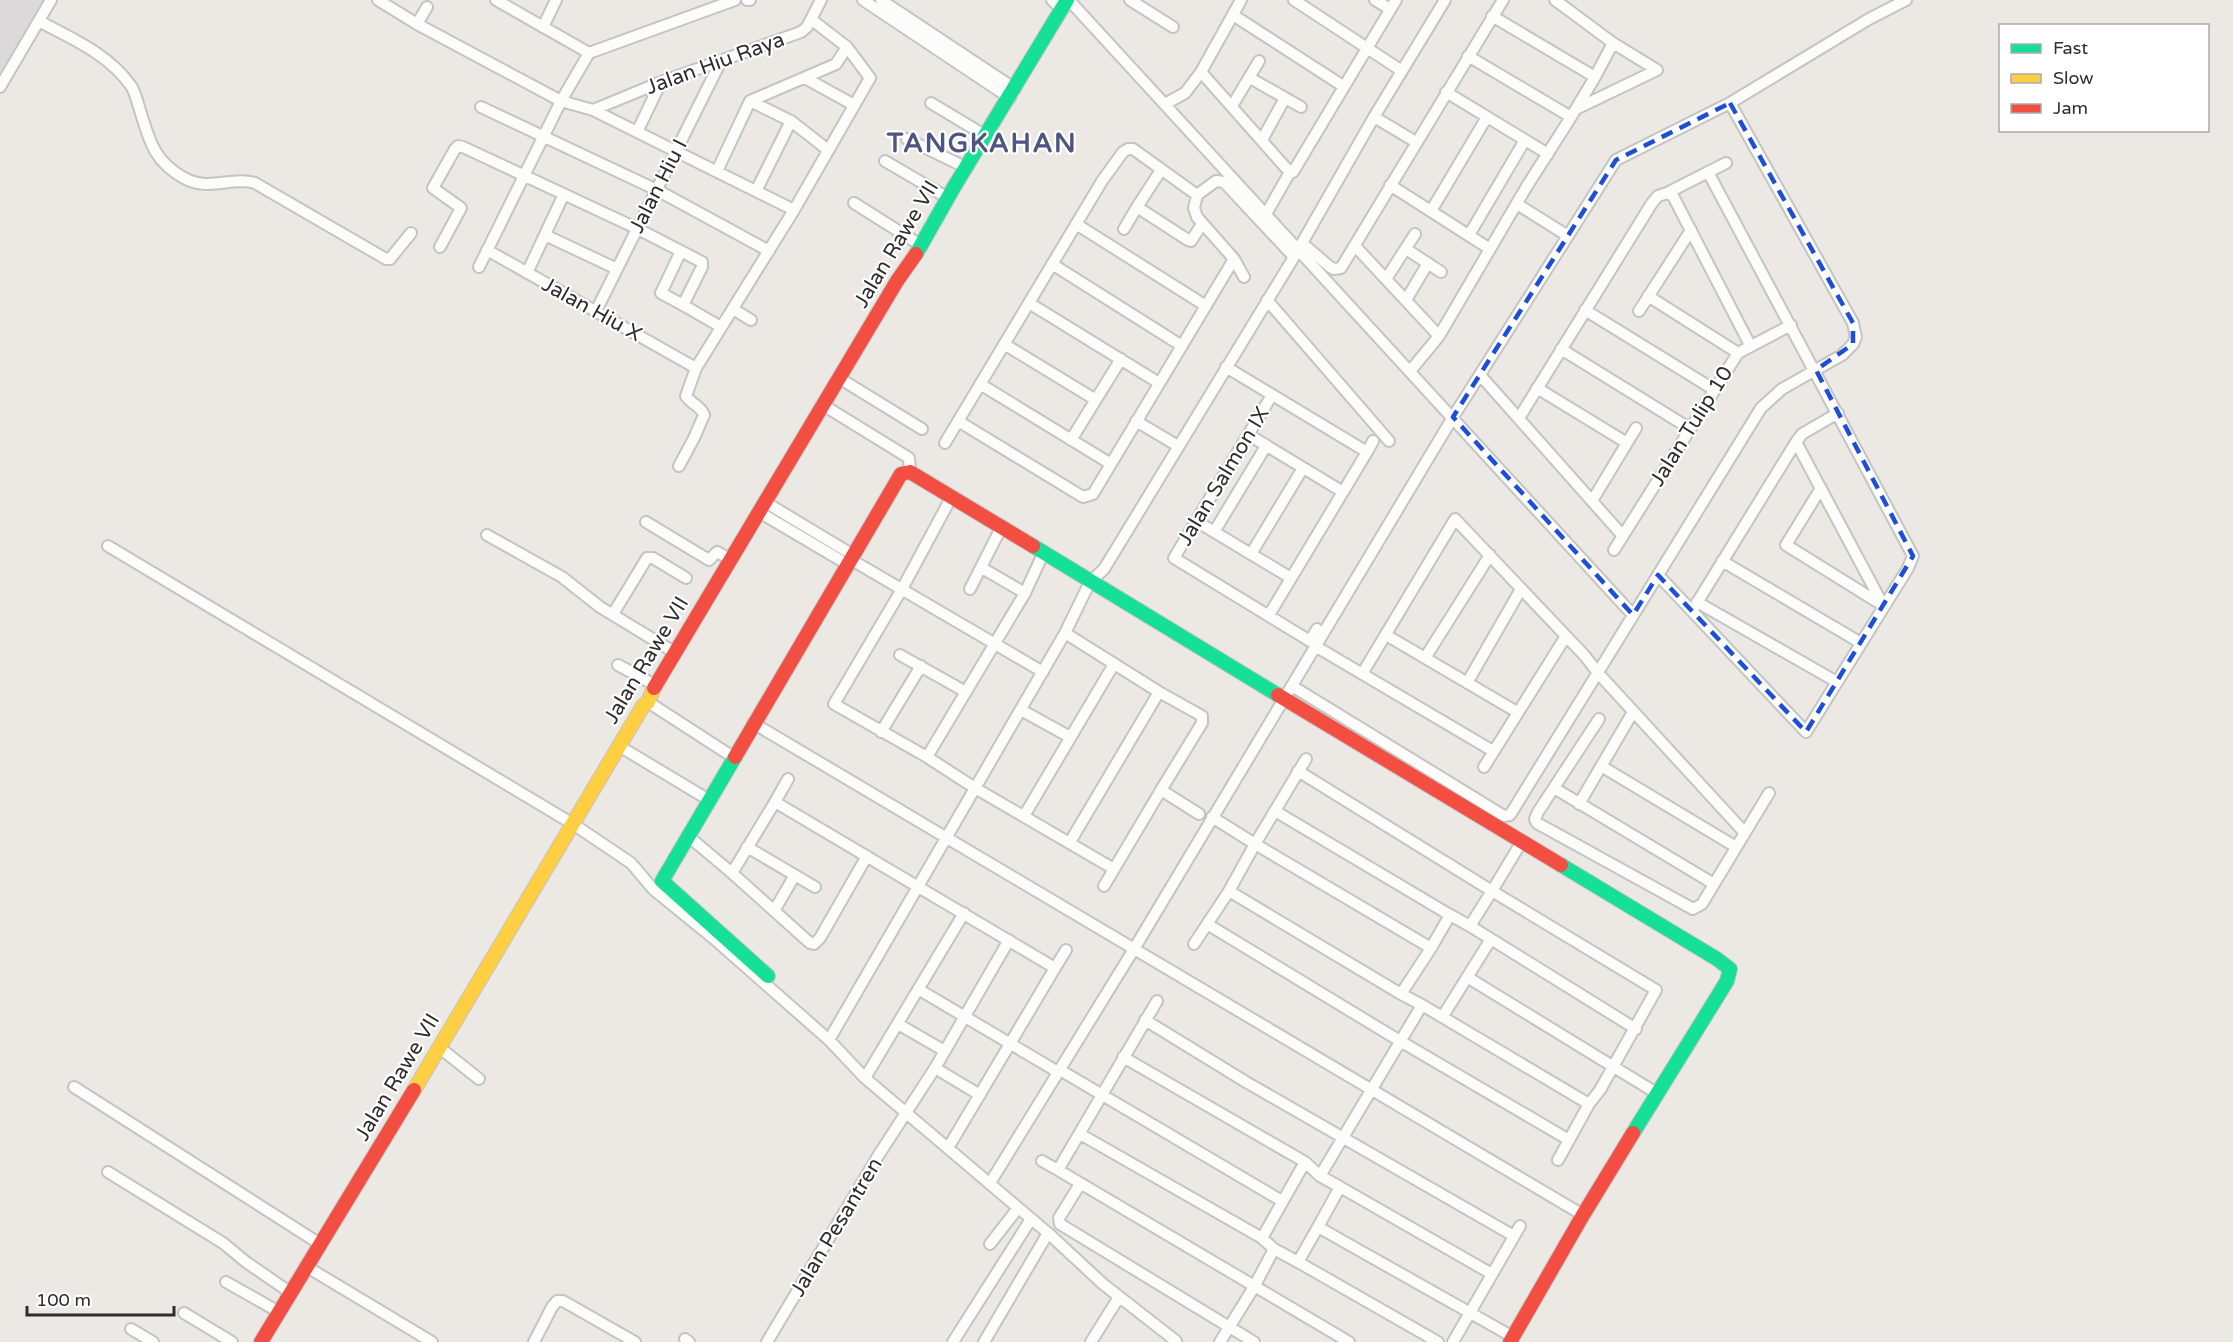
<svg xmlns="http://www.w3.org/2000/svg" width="2233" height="1342" font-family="'Varela Round',sans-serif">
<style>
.industrial{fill:#dcd9db}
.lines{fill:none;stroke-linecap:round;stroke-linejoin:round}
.street-casing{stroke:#c5c4c5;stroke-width:14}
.fast-casing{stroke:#c5c4c5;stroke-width:16}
.slow-casing{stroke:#c5c4c5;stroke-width:16}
.jam-casing{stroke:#c5c4c5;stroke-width:16}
.street{stroke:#fcfcfb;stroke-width:10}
.fast{stroke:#16e098;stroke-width:14}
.slow{stroke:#ffcf43;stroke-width:14}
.jam{stroke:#f24e42;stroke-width:14}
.marked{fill:none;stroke:#1d4ed8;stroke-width:4.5;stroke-dasharray:12 8;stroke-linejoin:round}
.labels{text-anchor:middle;stroke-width:4.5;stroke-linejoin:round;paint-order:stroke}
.street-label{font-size:21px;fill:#2e2e2e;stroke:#fff}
.district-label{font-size:27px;font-weight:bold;letter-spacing:1.5px;fill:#4d5680;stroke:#fff}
</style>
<rect width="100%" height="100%" fill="#ece8e4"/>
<path class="industrial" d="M0 0H49L0 85Z"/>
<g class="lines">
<defs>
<path id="street" d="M378 0 417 24 561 101 593 110 794 210
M747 0H750
M863 0 1010 98
M881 0 1015 89
M1052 0 1061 9
M1069 0 1633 615
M1130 0 1173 27
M1241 0 1201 72 1286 168 1293 172 1396 0
M1294 0 1402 71
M1375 0 1390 9
M1555 0 1613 43 1595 77
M1233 15 1343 86
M39 21C72 39 109 54 131 86 135 92 137 100 139 107 149 139 153 161 184 178 209 192 232 176 255 183L386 259H390L411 233
M417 24 427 7
M543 27 556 0
M589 53 735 0
M1468 56 1571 117 1595 77 1492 16
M805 78 854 105
M1250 78 1301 107
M0 87 51 0
M1446 92 1548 154
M750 101 791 121
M931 103 986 136
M1165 104 1185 93 1201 72
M1232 106 1259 61
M481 107 657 190 769 251
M1576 109 1657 70 1613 43
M593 110 661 82 801 32 807 27 821 0
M1374 117 1416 142
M637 132 661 82
M907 139 967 168
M1262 140 1285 98
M885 161 948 198
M1161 170 1137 207 1188 240 1191 241 1202 224
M717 171 750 101 836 64 847 47
M1390 185 1490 249
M756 191 791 121 828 150
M1667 193 1726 163
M854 203 922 246
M1517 204 1568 236
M1431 211 1487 117
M1266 214 1290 172
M1076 224 1206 306
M1124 229 1137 207
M545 235 617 269
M1469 235 1525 140
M1302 243 1330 267 1334 269 1341 268 1503 0
M1355 246 1439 336
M440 247 461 208 433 188 455 149 458 146 463 147 636 228 702 262V267L683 305 721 327
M1406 249 1441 272
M487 250 696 368
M681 251 661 293 683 305
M1234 259 1244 277
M1052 264 1182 346
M479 267 561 101 589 53 496 0
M527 273 564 194
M1386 279 1415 234
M1648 296 1738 353
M1267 300 1389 441
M1406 300 1428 263
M1029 303 1159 383
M733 309 751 320
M1585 310 1713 389
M596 311 721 61
M1639 311 1691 230
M1004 344 1096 400
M1561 349 1689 428
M1226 367 1367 452 1269 615
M1411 370 1439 336 1527 186 1571 117
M1480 375 1623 536
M839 378 922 429
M980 384 1111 464
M1537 388 1627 443
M1272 395 1174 558 1310 641 1317 629
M823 405 909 458 910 472
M1519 418 1652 203 1658 196 1667 193 1673 196 1750 345
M958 421 1083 497 1093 494 1234 259 1197 217 1194 208 1197 195
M1136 421 1178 446
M1249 435 1343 492
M1071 440 1121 359
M1796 442 1884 607
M945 443 1102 181 1123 152 1128 149H1133L1197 195 1216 181 1224 182 1294 257
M1367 452 1373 441
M679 466 694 438 704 415C701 406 691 404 686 396L696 368 794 210 870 78 847 47 812 20
M1821 488 1786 545 1884 606
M951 498 902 589 834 704 927 757 975 788 1114 869
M1592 501 1636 428
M765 502 853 555
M759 512 847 564
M1196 521 1291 578
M646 522 709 560 717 552 730 559
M1214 532 1266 446
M487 535 562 577 600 607 674 652
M108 546 573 824 631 863 653 889 712 937 829 1040 865 1078 1048 1233 1103 1284 1176 1341
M1614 550 1738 353 1791 325
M1251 554 1303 468
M850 559 1043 672
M1722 561 1861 643
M982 568 1025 593
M1658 575 1806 732 1908 568 1913 556 1708 172
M970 589 1002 526
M1697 602 1837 682
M1692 611 1796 442 1802 434 1838 413
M613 614 647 558H653L686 578
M1065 633 1159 692 1202 716V723L1161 790 1199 814
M1386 635 1517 712
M1315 646 1493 751
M900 655 966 692
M1425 658 1490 555
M618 665 655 685
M1362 674 1455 519 1585 656 1598 673 1745 833
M1467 683 1521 589
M1292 686 1504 816 1510 815 1761 408 1782 389 1842 355 1853 344 1856 337 1853 323 1730 103
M648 702 733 757
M1021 710 1070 737
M1599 719 1538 812 1535 819 1537 823 1693 909 1702 904 1769 793
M753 723 1583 1215
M881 732 921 666
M619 746 709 800
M927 757 1025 593 1043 554
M1601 766 1736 847
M1484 767 1566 636
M1298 771 1492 891 1470 926 1636 1029
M1554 788 1714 884
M775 802 788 779
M1579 804 1633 712
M1024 816 1114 664
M1212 817 1255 844 1306 759
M688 836 732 873
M1070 842 1159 692
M747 847 815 887
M867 856 820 938 814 944 810 943 732 873 775 802 1055 968 948 1148
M1104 886 1161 790
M1229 891 1401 994
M774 911 795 875
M1450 915 1470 926
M1207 924 1400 1041 1569 1140
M1194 944 1229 891 1255 844 1431 948
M1055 968 1066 950
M1467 977 1658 1094
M918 989 1058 1072
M1157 1001 1058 1170 1349 1342
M1422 1005 1589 1104 1600 1090 1656 990 1492 891 1522 841
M1443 1016 1491 939
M1145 1020 1246 1082 1514 1236
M898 1024 943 1050
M829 1040 1065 633 1090 582 1104 569 1294 257 1374 117 1445 0
M440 1048 479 1079
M1123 1057 1305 1162
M935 1068 980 1095
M1060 1070 1282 1201
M865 1078 964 913
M74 1087 320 1244
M1080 1134 1262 1238
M1558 1160 1589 1104
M1042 1161 1058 1170
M108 1172 223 1243 246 1262 291 1293
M1320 1176 1340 1187 1318 1227 1513 1337
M990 1183 1134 949 1453 417 1616 160 1730 103 1869 19 1906 0
M1080 1184 1059 1218 1060 1224 1254 1342
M1340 1187 1492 1274
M1318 1227 1298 1262 1438 1342
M990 1244 1018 1208
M1274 1249 1298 1262
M307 1267 432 1342
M226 1282 279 1312
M184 1313 232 1342
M131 1329 153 1342
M685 1339 689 1342
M534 1342 552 1307 557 1301H563L635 1342
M767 1342 878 1156 935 1068 1009 940
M953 1342 1031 1219
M984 1342 1048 1233
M1091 1342 1119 1297
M1220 1342 1254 1287 1274 1249 1262 1238 1305 1162 1320 1176 1422 1005 1401 994 1431 948 1450 915 1275 811
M1453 1342 1520 1226"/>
<path id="fast" d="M916 254 954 187 1067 0
M1033 546 1278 695
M735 757 662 881 768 976
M1561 865 1717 959 1730 969 1727 981 1633 1133"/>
<path id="slow" d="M414 1090 643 706 648 702 654 688"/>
<path id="jam" d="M654 688 897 281 916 254
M1278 695 1561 865
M735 757 901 474 910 472 1033 546
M261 1342 414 1090
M1510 1342 1583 1215 1633 1133"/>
</defs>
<use href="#street" class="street-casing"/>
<use href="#fast" class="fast-casing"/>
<use href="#slow" class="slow-casing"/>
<use href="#jam" class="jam-casing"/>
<use href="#street" class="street"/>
<use href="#fast" class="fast"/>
<use href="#slow" class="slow"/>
<use href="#jam" class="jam"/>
</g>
<path class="marked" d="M1730 103 1853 323V344L1816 370 1913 556 1806 732 1658 575 1633 615 1453 417 1616 160Z"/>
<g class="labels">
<g class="street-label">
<text transform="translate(715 63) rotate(-20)" y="7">Jalan Hiu Raya</text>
<text transform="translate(658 186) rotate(-63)" y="7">Jalan Hiu I</text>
<text transform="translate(896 244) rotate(-59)" y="7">Jalan Rawe VII</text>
<text transform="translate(592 309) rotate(29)" y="7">Jalan Hiu X</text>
<text transform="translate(1691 426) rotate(-58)" y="7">Jalan Tulip 10</text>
<text transform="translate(1223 476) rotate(-59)" y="7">Jalan Salmon IX</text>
<text transform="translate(646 660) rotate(-59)" y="7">Jalan Rawe VII</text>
<text transform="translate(397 1077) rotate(-59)" y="7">Jalan Rawe VII</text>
<text transform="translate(836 1227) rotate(-59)" y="7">Jalan Pesantren</text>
</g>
<g class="district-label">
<text x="982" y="152">TANGKAHAN</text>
</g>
</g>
<rect x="1999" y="24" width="210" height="108" fill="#ffffff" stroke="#ababab" stroke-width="1.5"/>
<rect x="2011" y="44" width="30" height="9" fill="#16e098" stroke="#ababab" stroke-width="1.5"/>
<text x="2053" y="54" font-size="18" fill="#2e2e2e">Fast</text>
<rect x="2011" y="74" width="30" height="9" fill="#ffcf43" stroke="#ababab" stroke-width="1.5"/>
<text x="2053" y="84" font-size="18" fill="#2e2e2e">Slow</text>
<rect x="2011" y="104" width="30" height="9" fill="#f24e42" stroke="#ababab" stroke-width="1.5"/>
<text x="2053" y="114" font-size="18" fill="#2e2e2e">Jam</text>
<path d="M27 1306v9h147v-9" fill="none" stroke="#2e2e2e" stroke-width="3"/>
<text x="36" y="1306" font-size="18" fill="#2e2e2e" stroke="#ffffff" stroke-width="4.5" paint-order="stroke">100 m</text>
</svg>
